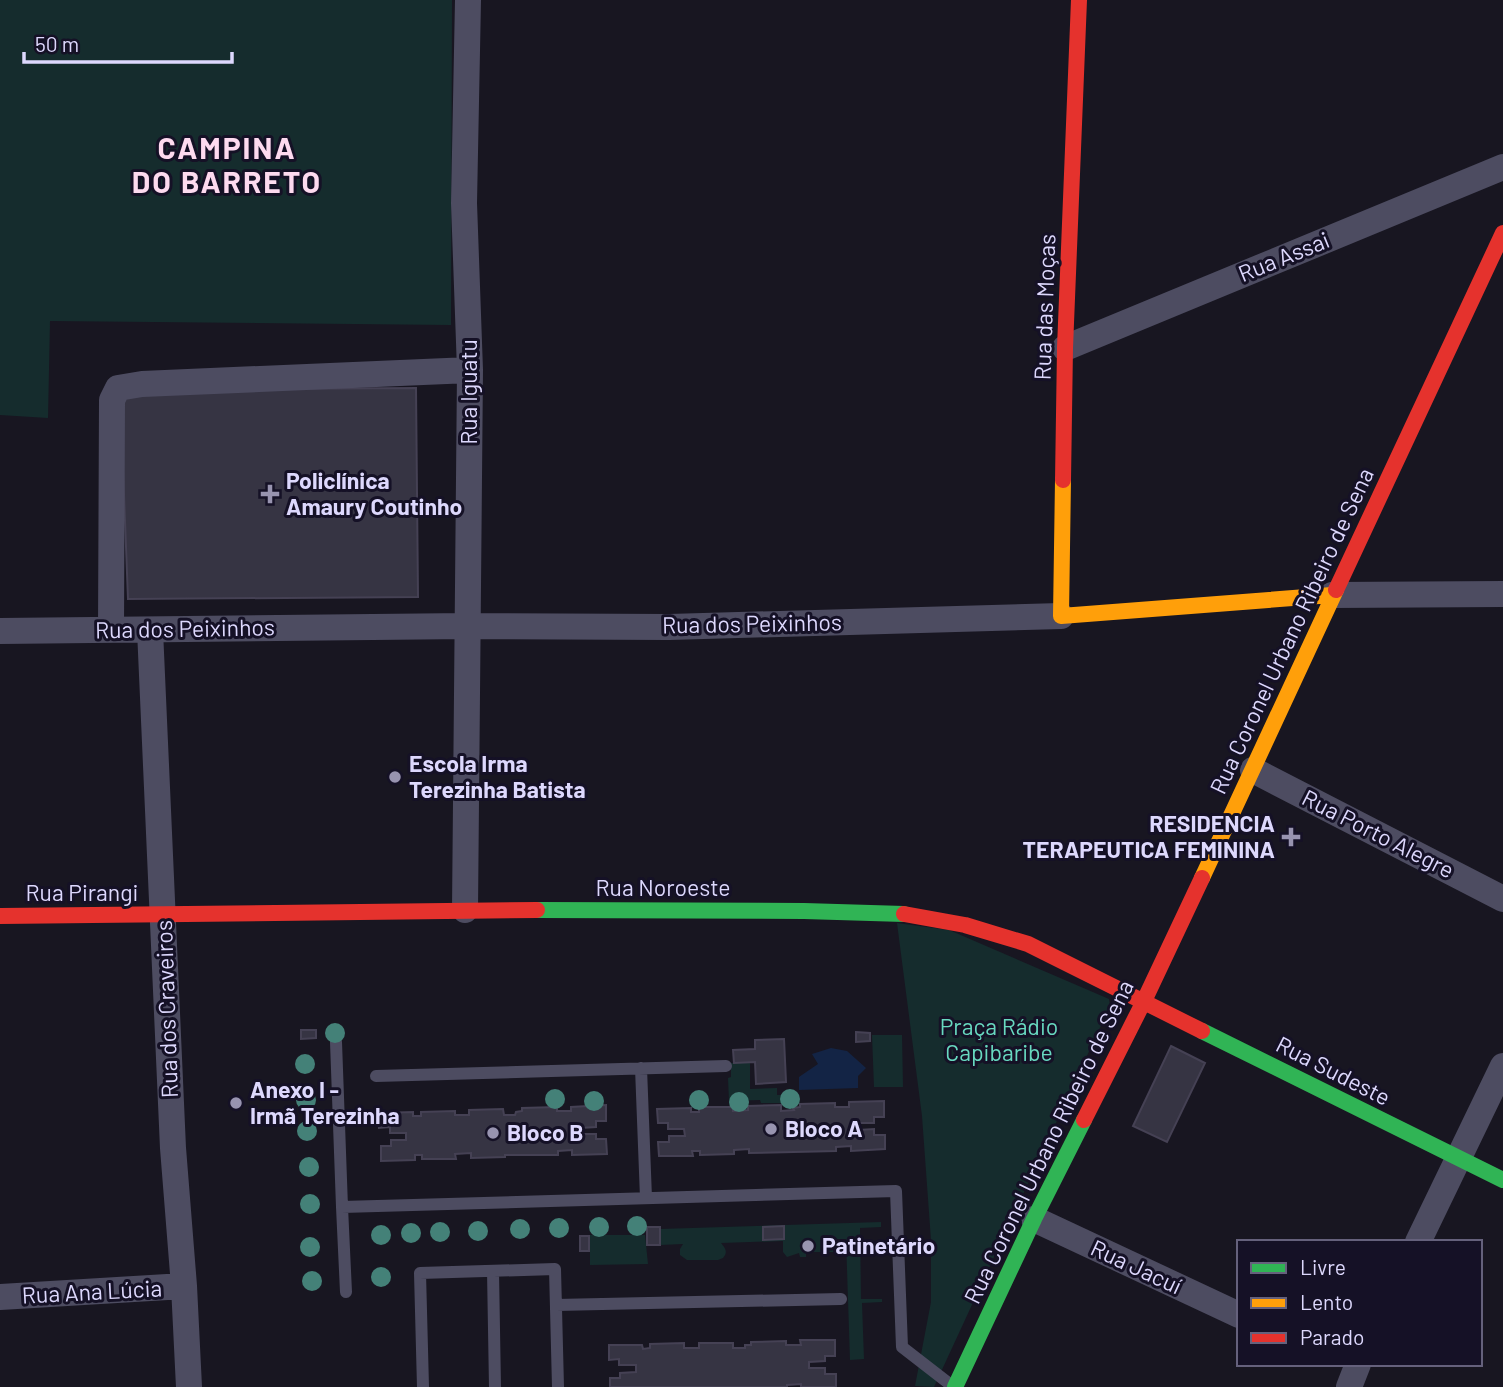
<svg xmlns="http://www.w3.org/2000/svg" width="1503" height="1387" font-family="Barlow,sans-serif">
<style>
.green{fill:#152c2d}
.water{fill:#132445}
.building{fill:#363443;stroke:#454154;stroke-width:2}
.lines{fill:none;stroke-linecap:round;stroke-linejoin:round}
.lane{stroke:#4d4c61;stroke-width:12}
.street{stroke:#4d4c61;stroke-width:26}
.fast{stroke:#30b455;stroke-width:16}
.slow{stroke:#ff9f0a;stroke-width:16}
.jam{stroke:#e5322d;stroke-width:16}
.tree{fill:#448178}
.poi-dot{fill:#9894b0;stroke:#151126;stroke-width:2.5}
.labels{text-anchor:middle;stroke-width:6;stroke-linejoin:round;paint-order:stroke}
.street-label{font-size:23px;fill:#ddd8fd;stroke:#151126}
.poi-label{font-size:23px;font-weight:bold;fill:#ddd8fd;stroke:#151126;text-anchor:start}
.park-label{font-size:23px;fill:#68d9c0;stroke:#151126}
.district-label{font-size:30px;font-weight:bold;letter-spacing:2px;fill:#fddaef;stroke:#151126}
</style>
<rect width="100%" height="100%" fill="#181621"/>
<path class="green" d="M0 0H452L451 325 50 321 48 418 0 415Z
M897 923 949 930 1109 999 1110 1006 934 1387 915 1386 931 1302V1240L922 1116Z
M872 1035H902L903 1087H874Z
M750 1062V1089L777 1088V1095H784V1103H761L760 1100 729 1101 728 1078 731 1077V1063Z
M881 1222V1227L860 1228 861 1299H882V1302L862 1303 864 1359 850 1360 846 1239H833L834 1252H806V1257H800L799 1253 787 1257 783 1252V1241L721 1243C724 1247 729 1251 723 1258L718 1260H687L680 1255V1249L683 1244 660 1245V1229Z
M590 1235H645L648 1264 590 1265Z"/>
<path class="water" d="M831 1048 847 1051 866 1068 858 1076V1088L799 1090V1077L818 1064 812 1054Z"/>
<path class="building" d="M416 388 418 597 128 599 120 390Z
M301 1030H316V1038L301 1039Z
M856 1032 870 1033V1041L856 1042Z
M784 1039 786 1082 756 1084 755 1062 734 1063 733 1050 755 1049V1040Z
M1171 1046 1205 1063 1167 1142 1133 1126Z
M884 1101V1117H874V1123H858V1130L874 1129V1135H885V1149L851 1151V1146L836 1147V1151L749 1153V1149L734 1150V1154L700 1155V1151H692L693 1156H659L658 1142H669V1136H685L684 1129H668V1123H658L657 1109 691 1108V1112H699V1107H733V1111L748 1110V1106L781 1105V1111L794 1110 793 1108 800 1107V1104L835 1103V1107H849V1102Z
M606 1105V1121H596V1127L580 1128V1134H596V1139H606L607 1154 572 1155V1150L558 1151V1155H505V1157L471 1158V1153L455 1154 456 1159H422V1155H415V1160L381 1161V1146H391V1140H406V1133H390V1127L379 1128V1113L413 1112V1116H421V1112L455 1111V1115H469V1110L503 1109 504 1115H515L516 1112 522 1111V1108L557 1107V1111H571V1107Z
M784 1226V1239L763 1240V1227Z
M647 1227H660V1245H647Z
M580 1236H589V1251H580Z
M800 1340H835V1356H825V1361L809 1362V1368H825V1374H836V1387H801V1384L787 1385V1387H610V1378H620V1373L636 1372V1365H619V1359L609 1360V1345H642L643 1349 650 1348V1344L684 1343V1348H699V1343H733V1348H745V1345H751V1342L786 1341V1345H801Z"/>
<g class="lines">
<path class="lane" d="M336 1042 342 1207 896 1191 902 1347 951 1385
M641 1068 646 1198
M376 1076 726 1066
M342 1207 346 1292
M493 1271 495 1387
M556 1305 841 1299
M423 1387 420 1273 555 1269 558 1387"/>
<path class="street" d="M1065 348 1503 167
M1332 595 1503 594
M111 630 112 400 118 388 142 384 470 370
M150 630 173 1148 184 1286 189 1387
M0 631 467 626 669 627 1061 616
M1253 770 1503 899
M465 910 470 370 464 203 468 0
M1034 1219 1239 1315
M1418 1242 1503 1066
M0 1297 184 1286
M1349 1387 1358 1364"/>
<path class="fast" d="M537 910 804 911 904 914
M1202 1031 1503 1180
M955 1387 1034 1219 1084 1120"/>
<path class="slow" d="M1063 480 1061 616 1332 595
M1202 878 1336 590"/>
<path class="jam" d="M1063 480 1065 348 1079 0
M1336 590 1503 233
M904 914 965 925 1028 944 1202 1031
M0 916 537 910
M1084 1120 1144 1001 1202 878"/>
</g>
<g class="tree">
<circle cx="335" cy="1033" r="10"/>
<circle cx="305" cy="1064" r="10"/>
<circle cx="555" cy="1099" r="10"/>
<circle cx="790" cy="1099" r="10"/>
<circle cx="306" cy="1100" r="10"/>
<circle cx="699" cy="1100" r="10"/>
<circle cx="594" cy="1101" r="10"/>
<circle cx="739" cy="1102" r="10"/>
<circle cx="307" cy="1131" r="10"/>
<circle cx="309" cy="1167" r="10"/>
<circle cx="310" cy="1204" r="10"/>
<circle cx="637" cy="1226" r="10"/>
<circle cx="599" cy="1227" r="10"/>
<circle cx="559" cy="1228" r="10"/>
<circle cx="520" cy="1229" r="10"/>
<circle cx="478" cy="1231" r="10"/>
<circle cx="440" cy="1232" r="10"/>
<circle cx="411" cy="1233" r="10"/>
<circle cx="381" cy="1235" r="10"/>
<circle cx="310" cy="1247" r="10"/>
<circle cx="381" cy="1277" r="10"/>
<circle cx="312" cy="1281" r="10"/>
</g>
<g class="poi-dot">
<path d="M266.5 483.5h7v7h7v7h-7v7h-7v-7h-7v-7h7z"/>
<circle cx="395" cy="777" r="7"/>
<path d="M1287.5 826.5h7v7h7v7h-7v7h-7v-7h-7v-7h7z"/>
<circle cx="236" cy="1103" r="7"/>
<circle cx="771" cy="1129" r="7"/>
<circle cx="493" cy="1133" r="7"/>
<circle cx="808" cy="1246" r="7"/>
</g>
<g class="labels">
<g class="street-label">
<text transform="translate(1284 257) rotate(-22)" y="8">Rua Assai</text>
<text transform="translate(1045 307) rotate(-88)" y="8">Rua das Moças</text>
<text transform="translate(469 392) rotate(-90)" y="8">Rua Iguatu</text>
<text transform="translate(752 624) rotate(-1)" y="8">Rua dos Peixinhos</text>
<text transform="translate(185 629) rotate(-1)" y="8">Rua dos Peixinhos</text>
<text transform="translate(1292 631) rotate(-65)" y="8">Rua Coronel Urbano Ribeiro de Sena</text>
<text transform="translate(1378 834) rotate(27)" y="8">Rua Porto Alegre</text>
<text x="663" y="896">Rua Noroeste</text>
<text x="82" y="901">Rua Pirangi</text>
<text transform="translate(167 1009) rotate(-92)" y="8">Rua dos Craveiros</text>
<text transform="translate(1333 1071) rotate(27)" y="8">Rua Sudeste</text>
<text transform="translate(1049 1142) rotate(-64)" y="8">Rua Coronel Urbano Ribeiro de Sena</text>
<text transform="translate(1136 1267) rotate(25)" y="8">Rua Jacuí</text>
<text transform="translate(92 1292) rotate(-3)" y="8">Rua Ana Lúcia</text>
</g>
<g class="poi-label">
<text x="286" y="489">Policlínica<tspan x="286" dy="26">Amaury Coutinho</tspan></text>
<text x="409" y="772">Escola Irma<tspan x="409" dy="26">Terezinha Batista</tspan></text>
<text x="1275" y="832" text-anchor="end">RESIDENCIA<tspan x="1275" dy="26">TERAPEUTICA FEMININA</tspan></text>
<text x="250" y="1098">Anexo I -<tspan x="250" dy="26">Irmã Terezinha</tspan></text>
<text x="785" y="1137">Bloco A</text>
<text x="507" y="1141">Bloco B</text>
<text x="822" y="1254">Patinetário</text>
</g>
<g class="park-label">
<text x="999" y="1035">Praça Rádio<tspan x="999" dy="26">Capibaribe</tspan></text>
</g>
<g class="district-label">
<text x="227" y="159">CAMPINA<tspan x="227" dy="34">DO BARRETO</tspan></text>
</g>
</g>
<rect x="1237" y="1240" width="245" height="126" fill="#151126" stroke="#65617c" stroke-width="2"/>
<rect x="1251" y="1263" width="35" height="10" fill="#30b455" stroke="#65617c" stroke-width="2"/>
<text x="1300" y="1275" font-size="21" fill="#ddd8fd">Livre</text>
<rect x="1251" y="1298" width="35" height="10" fill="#ff9f0a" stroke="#65617c" stroke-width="2"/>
<text x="1300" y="1310" font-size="21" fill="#ddd8fd">Lento</text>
<rect x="1251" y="1333" width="35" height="10" fill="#e5322d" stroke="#65617c" stroke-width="2"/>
<text x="1300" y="1345" font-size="21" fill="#ddd8fd">Parado</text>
<path d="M24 52v10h208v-10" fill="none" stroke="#ddd8fd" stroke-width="3.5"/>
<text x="35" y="52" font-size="21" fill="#ddd8fd" stroke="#151126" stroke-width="5" paint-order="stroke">50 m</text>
</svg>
